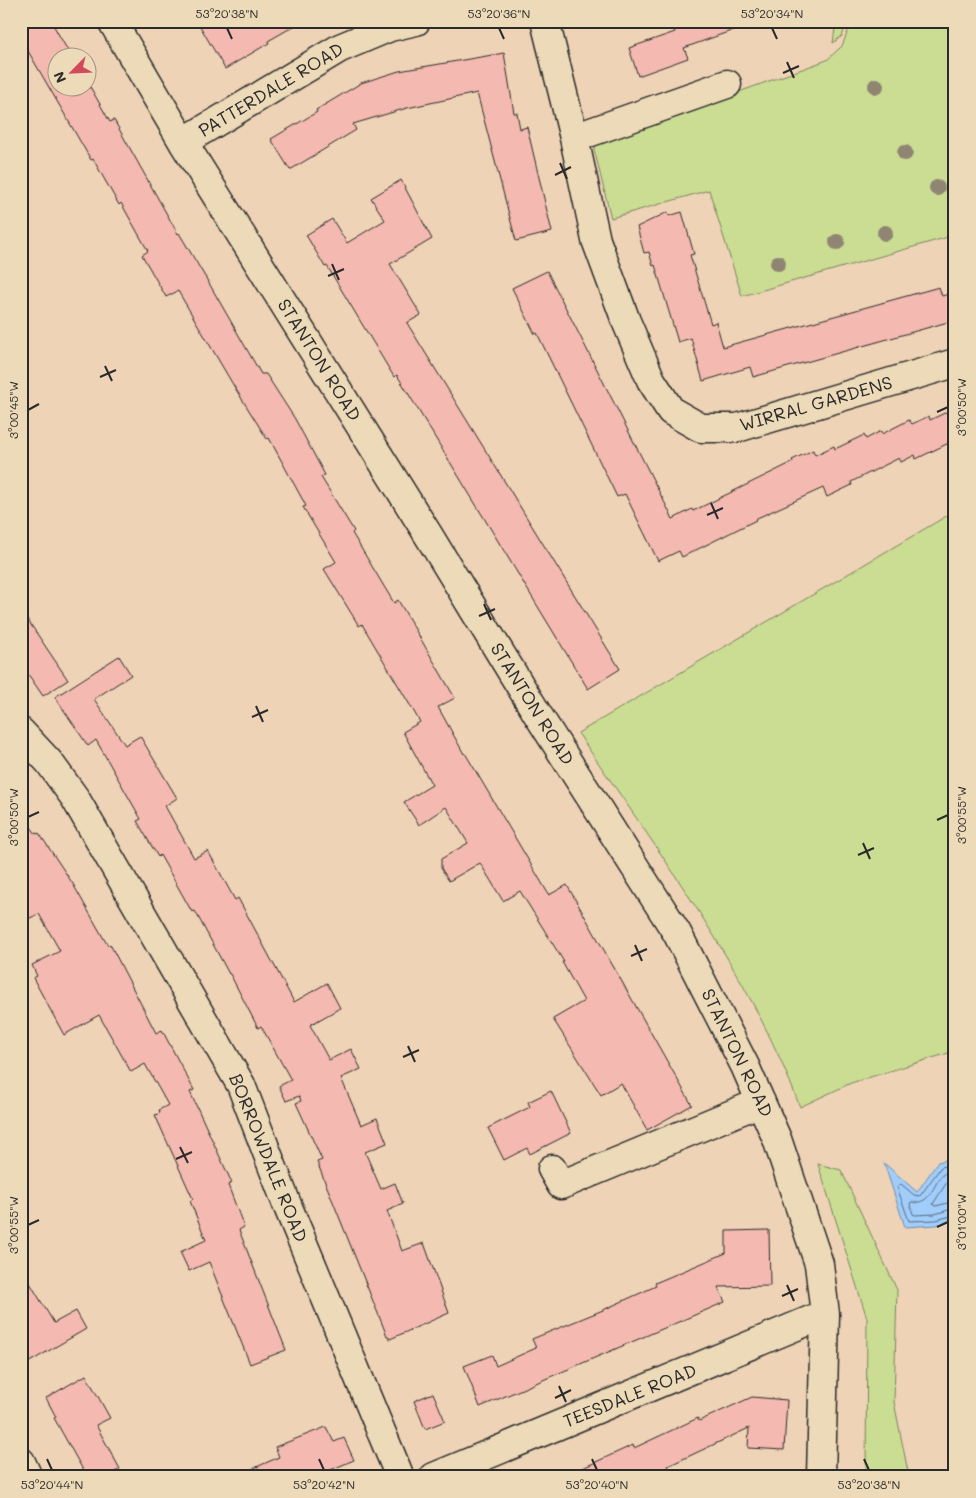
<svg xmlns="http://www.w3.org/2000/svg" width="976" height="1498" viewBox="0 0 976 1498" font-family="Mali,sans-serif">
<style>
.green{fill:#cadd92;stroke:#7a845e}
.water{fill:#a0cdfb;stroke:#718ca8}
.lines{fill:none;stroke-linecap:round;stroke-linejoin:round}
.shore{stroke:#5a6c7e;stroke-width:1}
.building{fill:#f4b9b0;stroke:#2b2b2b}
.minor-casing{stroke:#2b2b2b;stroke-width:31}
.minor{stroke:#eddab8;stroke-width:28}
.tree{fill:#908572}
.ticks{fill:none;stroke:#2b2b2b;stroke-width:2}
.labels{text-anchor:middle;stroke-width:4;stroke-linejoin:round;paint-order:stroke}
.street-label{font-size:18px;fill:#2b2b2b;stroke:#eddab8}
.neatline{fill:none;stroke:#2b2b2b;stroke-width:2}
.ticks-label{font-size:12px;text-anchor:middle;fill:#2b2b2b}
</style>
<rect width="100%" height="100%" fill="#eed3b6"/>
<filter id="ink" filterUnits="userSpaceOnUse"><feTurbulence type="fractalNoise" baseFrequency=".02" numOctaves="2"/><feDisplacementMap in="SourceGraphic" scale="10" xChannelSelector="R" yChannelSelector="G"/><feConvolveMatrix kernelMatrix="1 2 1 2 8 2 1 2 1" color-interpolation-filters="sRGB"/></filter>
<g filter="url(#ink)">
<path class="green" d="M836,21H848L842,36L833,43Z
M852,21H955V137L949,138L955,159V235L742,296L709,190L611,218L594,149L598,141L681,113L827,60L842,46Z
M955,511V1051L851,1083L800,1107C749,971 659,853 578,733Z
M818,1164L841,1170L897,1290L894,1402L909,1477H866L867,1318Z"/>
<path class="water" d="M955,1158V1219L937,1225L905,1227L884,1163L917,1192L938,1162Z"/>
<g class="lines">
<path class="shore" d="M955,1164L941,1167L920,1196L914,1195L901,1184L897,1187L909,1221L936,1220L955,1215
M955,1170C952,1171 949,1171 947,1172C932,1179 934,1206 911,1202L910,1204L913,1214L915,1215L935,1214L955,1208
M955,1178L949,1179L933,1204L936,1206L955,1201"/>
</g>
<path class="building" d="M21,21H51L72,58H58V88H88V83L110,122L114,120L178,234L179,233L210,285L261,374H266L295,419L325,475L321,477L354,531L352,533L394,603L398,600L455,698L438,707L464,754L465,753L549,895L567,885L692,1105L647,1130L621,1083L601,1095L553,1019L584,1001L562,962H564L520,891L503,901L480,863L449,881L441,868V859L468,843L446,807L419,825L404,802L432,785L403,732L420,722L366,631L362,624L359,626L324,569L336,562L303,507L306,506L269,438L267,439L235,388L178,291L166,297L142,255L148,251L121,203L119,205L93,159L91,160L21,39Z
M197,21H303L268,41L269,43L225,69Z
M671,21H749L750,24L684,48L688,58L638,76L629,48L675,32Z
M504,53L514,113H517L520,129L527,127L552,232L516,241L477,93L407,108L353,124L356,130L290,170L271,139L317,112L316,110L361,83L399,71Z
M401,180L432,239L390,264L421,315L407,323L620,669L588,689L397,375L394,377L327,266L325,267L306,235L332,219L347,243L385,220L371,198Z
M668,212L669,216L682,212L694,254L690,255L711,324L716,322L723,347L939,287L942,296L955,292V320L753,377L750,367L703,381L691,338L678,342L655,265L653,266L649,252L644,253L637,227Z
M547,271L673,519L692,509L693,511L793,462L792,460L813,450L815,455L834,446L835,449L864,435L866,439L881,431L882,434L909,420L912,424L929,416L930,420L955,408V440L916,459L915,455L901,462L899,458L851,482L852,485L827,497L823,488L755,519L756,520L682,557L679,551L658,561L625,494L617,497L537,333L535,334L512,288Z
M21,610L68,680L43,696L21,664Z
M119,656L131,675L94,699L125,745L140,736L177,798L165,806L194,858L208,851L235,900L238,898L294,1002L327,983L340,1008L310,1025L329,1060L351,1049L361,1069L341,1078L361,1125L377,1118L387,1143L365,1152L381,1189L395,1183L403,1204L387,1211L402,1251L424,1243L449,1313L390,1339L388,1336H387L317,1162L322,1160L296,1103L301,1101L299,1096L286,1101L279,1086L291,1080L261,1026L258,1028L230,974H229L195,911L192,912L160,855L158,857L137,821L141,819L96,740L88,746L55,697Z
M21,813L36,834L39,833L73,884L108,946L110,944L156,1033L162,1030L194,1090L190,1092L232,1183L228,1185L244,1227L239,1230L286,1350L250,1364L209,1262L189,1271L180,1252L206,1240L190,1201L193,1199L155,1115L160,1113L159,1110L168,1105L145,1064L131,1072L99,1015L64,1035L33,978L37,976L32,965L60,951L39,914L21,922Z
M551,1091L571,1133L530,1154L527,1148L504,1160L488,1128L530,1107L528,1102Z
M769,1230L770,1286L718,1287L725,1302L480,1407L464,1366L492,1355L496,1366L536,1348L532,1339L603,1310L656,1286L655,1283L726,1253V1231Z
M21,1268L54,1323L76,1311L86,1329L21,1367Z
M86,1375L110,1418L96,1425L120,1469L106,1477H87L54,1418L56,1417L46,1398Z
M433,1393L445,1421L425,1429L414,1401Z
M752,1397L787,1400L784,1450L748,1448L749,1428L668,1466L673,1477H563L633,1445L634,1448L698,1418L699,1421Z
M326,1427L334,1442L344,1438L354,1460L314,1477H234L279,1457L275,1447Z"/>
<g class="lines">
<g class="minor-casing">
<path id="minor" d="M112,21L183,142L429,536L538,715L677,933L745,1066L777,1139L819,1264L825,1314L821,1477
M545,21L574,138L596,240L626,321L651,380L671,411L701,428H737L955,363
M574,138L727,84
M183,142L340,48L390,27L416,21
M21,732L49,762L75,798L241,1085L288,1207L400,1477
M552,1169L561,1185L761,1102
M21,1462L28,1477
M434,1477L825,1314"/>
</g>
<use href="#minor" class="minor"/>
</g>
<g class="tree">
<circle cx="876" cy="86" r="8"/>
<circle cx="905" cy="153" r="8"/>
<circle cx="937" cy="188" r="8"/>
<circle cx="885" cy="233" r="8"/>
<circle cx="837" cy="242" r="8"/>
<circle cx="778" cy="263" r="8"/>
</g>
</g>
<path class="ticks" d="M227,28L232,39M499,28L504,39M772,28L777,39M787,62L794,78M783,73L799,66M560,163L567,179M555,175L571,167M332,264L339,280M328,276L344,269M105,366L112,381M100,377L116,370M28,410L39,404M937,412L948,407M711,503L718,519M707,515L723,508M484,604L491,620M479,616L495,609M256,706L263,722M252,717L268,710M28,817L39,812M937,820L948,815M863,843L870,859M858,855L874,848M635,945L642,961M631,956L647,949M408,1046L415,1062M403,1057L419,1050M180,1147L188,1163M176,1159L192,1152M28,1225L39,1220M937,1227L948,1222M787,1285L794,1301M782,1296L798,1289M559,1386L566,1402M555,1398L571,1390M47,1459L52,1470M319,1459L324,1470M592,1459L597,1470M864,1459L869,1470"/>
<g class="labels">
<g class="street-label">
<text transform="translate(271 90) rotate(-31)" y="6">PATTERDALE ROAD</text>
<text transform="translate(319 360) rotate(58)" y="6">STANTON ROAD</text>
<text transform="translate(816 404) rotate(-16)" y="6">WIRRAL GARDENS</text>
<text transform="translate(532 704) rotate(58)" y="6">STANTON ROAD</text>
<text transform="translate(737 1053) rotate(64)" y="6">STANTON ROAD</text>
<text transform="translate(268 1158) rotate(68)" y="6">BORROWDALE ROAD</text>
<text transform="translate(630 1396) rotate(-22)" y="6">TEESDALE ROAD</text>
</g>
</g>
<rect width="976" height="1498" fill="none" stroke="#eddab8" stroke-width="55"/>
<g transform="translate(72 72) rotate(246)"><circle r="24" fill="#eddab8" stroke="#9f9480"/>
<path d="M0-4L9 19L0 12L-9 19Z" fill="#d1495b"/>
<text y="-8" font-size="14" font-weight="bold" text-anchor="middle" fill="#2b2b2b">N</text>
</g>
<rect x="28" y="28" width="920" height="1442" class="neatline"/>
<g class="ticks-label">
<text x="227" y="18">53°20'38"N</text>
<text x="499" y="18">53°20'36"N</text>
<text x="772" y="18">53°20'34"N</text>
<text transform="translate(962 407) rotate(-90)" y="4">3°00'50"W</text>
<text transform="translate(14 410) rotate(-90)" y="4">3°00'45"W</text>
<text transform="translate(962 815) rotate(-90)" y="4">3°00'55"W</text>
<text transform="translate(14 817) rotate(-90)" y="4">3°00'50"W</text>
<text transform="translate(962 1222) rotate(-90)" y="4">3°01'00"W</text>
<text transform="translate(14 1225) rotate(-90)" y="4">3°00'55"W</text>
<text x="52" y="1489">53°20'44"N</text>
<text x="324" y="1489">53°20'42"N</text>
<text x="597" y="1489">53°20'40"N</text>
<text x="869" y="1489">53°20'38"N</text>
</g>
</svg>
